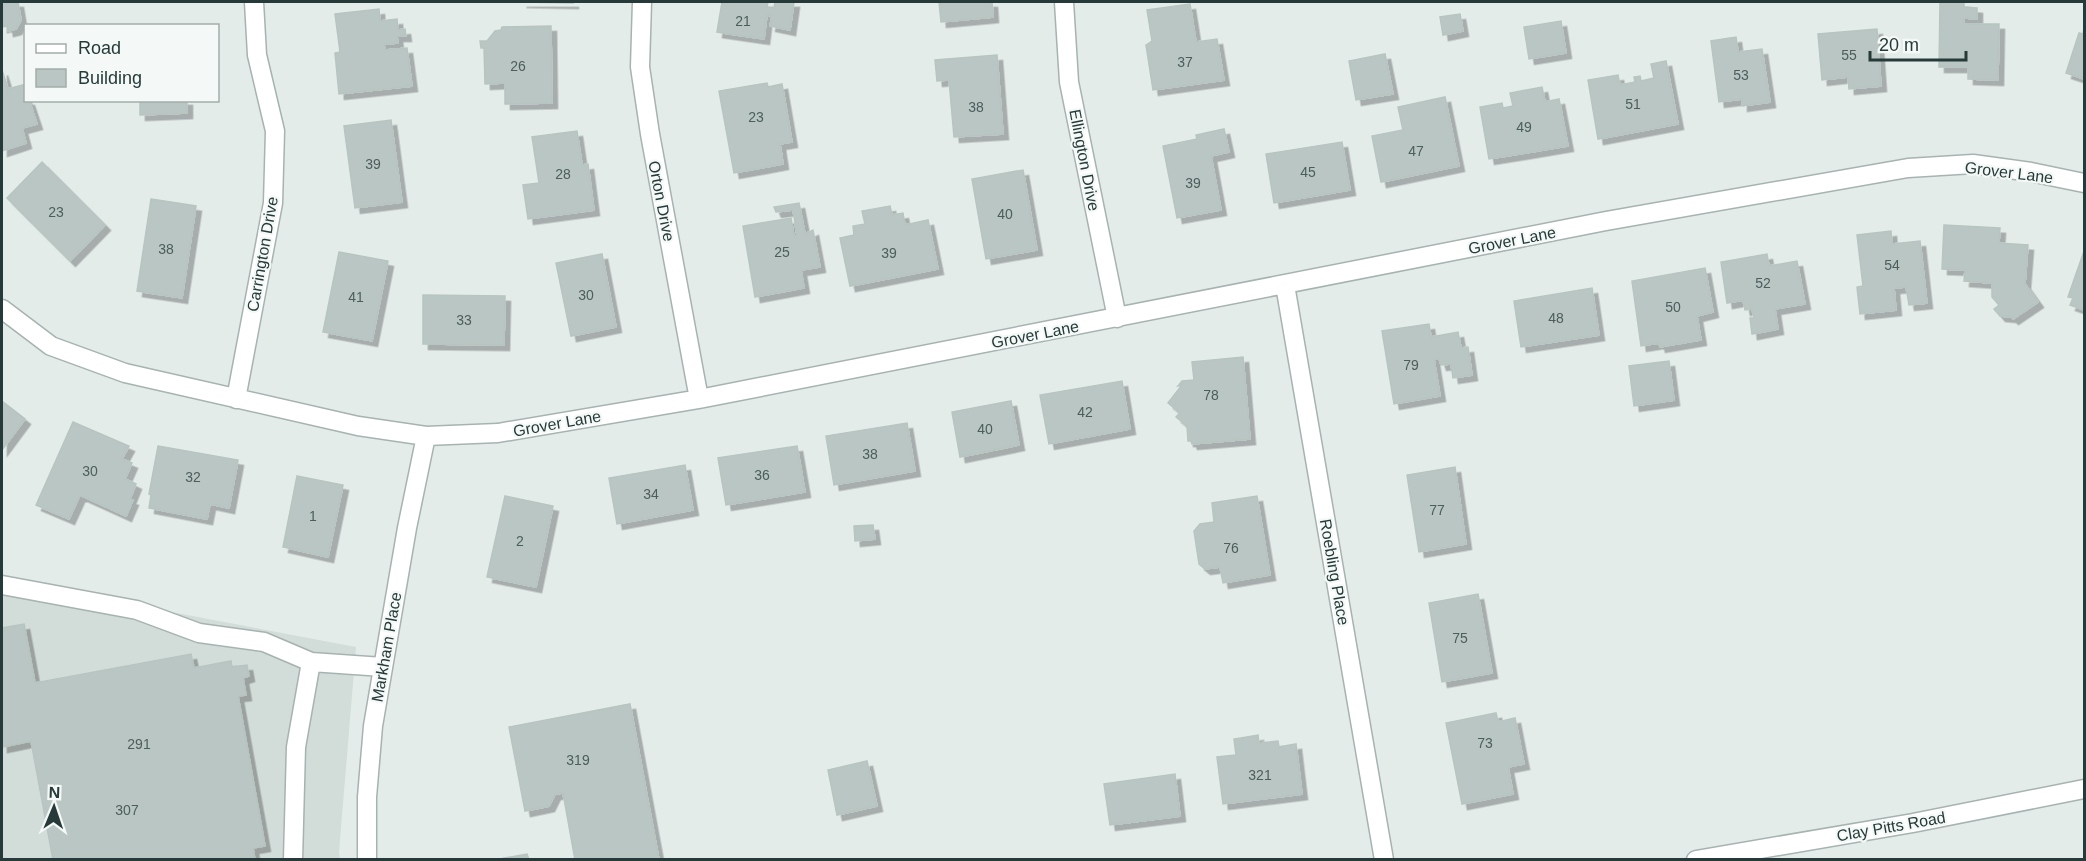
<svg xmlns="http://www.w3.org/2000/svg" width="2086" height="861" viewBox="0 0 2086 861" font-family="Arial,sans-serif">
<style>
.built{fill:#d2dcd9}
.building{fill:#bac6c3;stroke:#b7c5c1;stroke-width:1.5;filter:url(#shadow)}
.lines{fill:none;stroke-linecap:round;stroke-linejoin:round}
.minor-casing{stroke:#a7b3b1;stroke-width:21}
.minor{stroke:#fff;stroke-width:18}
.labels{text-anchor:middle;stroke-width:4.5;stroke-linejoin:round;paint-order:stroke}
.number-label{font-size:14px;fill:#4b5e5c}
.street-label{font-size:16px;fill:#263b39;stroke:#f4f9f7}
</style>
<defs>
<filter id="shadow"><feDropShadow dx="5.5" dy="5.5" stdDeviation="0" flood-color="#0004"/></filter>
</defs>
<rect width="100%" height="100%" fill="#e4ecea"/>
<path class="built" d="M2,580L356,647L339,852L340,859H2Z"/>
<path class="building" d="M2,2H18L21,20L16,29L8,31L7,26L2,27Z
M521,2H573V3Z
M722,2H768L767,7L774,8L775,2H794L790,30L770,26L772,16L767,15L764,39L717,32Z
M939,2H992L993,17L941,22Z
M1940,2H1964V7L1977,8V19L1964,18V24H1999L1998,80L1968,79V67H1939Z
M1190,4L1196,42L1217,39L1224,80L1153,90L1146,45L1152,41L1147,10Z
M379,9L380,21L397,19L398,30L405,29L406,36H397L398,43L384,44L385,50L407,48L412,86L339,94L335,53L340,52L335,14Z
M1460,14L1463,31L1443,35L1440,17Z
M1561,21L1566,53L1529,59L1524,27Z
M551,26L552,103L505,104V83L485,84L484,48H481L480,41H487L495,31L501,30L502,27Z
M2084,28V79L2066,73L2079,33L2083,34Z
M1877,29L1881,86L1849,89L1848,77L1822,80L1818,34Z
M1736,37L1738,52L1762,49L1770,102L1742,106V99L1719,102L1711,41Z
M1385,54L1393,94L1356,100L1349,61Z
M997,55L1003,134L954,137L949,80L937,81L935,60Z
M1666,61L1678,124L1598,139L1588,80L1618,75L1620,85L1635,82L1634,77L1640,76L1641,81L1654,78L1651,64Z
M2,70L8,89L26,84V100H29L37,124L22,128L26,143L2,151Z
M767,83L768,87L782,84L792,142L780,144L783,164L734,173L719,91Z
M1542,87L1545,102L1559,99L1568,146L1489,159L1480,107L1502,103L1503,108L1513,106L1510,93Z
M1445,97L1459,166L1381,182L1372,136L1403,130L1398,107Z
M140,100H187V113L140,115Z
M391,120L402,202L355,208L344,126Z
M1224,129L1229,152L1211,156L1221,210L1177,218L1163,146L1197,139L1196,135Z
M577,131L582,165L588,164L594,210L528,219L523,185L539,183L532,137Z
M1342,142L1350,190L1274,203L1266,154Z
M42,162L105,225L70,261L7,198Z
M1023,170L1037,250L986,259L972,179Z
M151,199L196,206L182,298L137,291Z
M799,203L805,234L813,230L820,267L801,270L804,288L755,297L743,226L791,218L794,237L797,236L793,210L776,212L774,207Z
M890,206L892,215L903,213L905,225L928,220L938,269L850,286L840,238L854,235L853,226L865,224L862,211Z
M1944,225L2000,228L1999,243L2028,245L2025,284L2038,302L2013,319L2011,317L2000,316L1994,309L1999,305L1992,297V283L1964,281L1965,270L1942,269Z
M1891,231L1892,244L1920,241L1927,303L1909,305L1906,287L1894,288L1896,310L1860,314L1857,287L1863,286L1857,235Z
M2084,251V310L2070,305L2073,298L2068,297Z
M339,252L388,261L372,341L323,332Z
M602,254L616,327L571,336L556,263Z
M1767,254L1769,266L1797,261L1805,304L1775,309L1778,329L1752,334L1750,318H1754L1752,309L1745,310L1743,300L1727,303L1721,262Z
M1705,268L1713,312L1697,316L1701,340L1660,347L1659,343L1641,346L1632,281Z
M1592,288L1599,335L1521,347L1514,301Z
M423,295L505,296L504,345L423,344Z
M1429,324L1431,337L1458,332L1461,348L1468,347L1472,375L1453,378L1451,364L1441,365L1439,358L1434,359L1440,396L1394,404L1382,331Z
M1243,357L1250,439L1192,444L1191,441H1188L1187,426L1176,417L1180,413L1168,403L1182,385L1178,386L1182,381L1194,380L1192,362Z
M1669,361L1674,400L1634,406L1629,366Z
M1122,381L1130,429L1049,444L1040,395Z
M2,401L25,419L2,450Z
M1011,401L1019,445L960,457L952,412Z
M73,422L129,446L122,459L132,463L125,479L136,484L130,499L133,500L126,516L80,495L69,519L36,505Z
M907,423L915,471L834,485L826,436Z
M158,446L238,460L229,508L210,504L207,519L149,508L151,495L149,494Z
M797,446L805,492L726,505L718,458Z
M685,465L693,510L617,524L609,478Z
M1455,467L1466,544L1419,552L1407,475Z
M297,476L343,485L328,557L283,547Z
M505,496L553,506L536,587L487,577Z
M1257,496L1270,575L1223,583L1220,567L1205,569L1199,564L1194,531L1200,524L1214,522L1212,503Z
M873,525L875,539L855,541L854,526Z
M1478,594L1492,673L1442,682L1429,603Z
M24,624L35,683L191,654L194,668L231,661L232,667L247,665L249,676L243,678L246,695L238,696L265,846L253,848L255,860H53L31,741L2,747V628Z
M630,704L659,860H575L563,793L555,794L549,806L525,811L509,727Z
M1496,713L1498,722L1515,718L1524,764L1508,767L1513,794L1462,804L1446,723Z
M1258,735L1259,743L1278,741L1279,747L1296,744L1302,794L1223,804L1217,757L1236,755L1234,739Z
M867,761L877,806L837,815L828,770Z
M1175,774L1180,816L1110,825L1104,784Z
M527,854L529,860H494Z"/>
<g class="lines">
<g class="minor-casing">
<path id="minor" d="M642,2L640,67L650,134L699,399
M1064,2L1069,82L1117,318
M1285,285L1384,860
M2,309L51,346L125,373L358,426L426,436L498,433L699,399L1606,221L1908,168L1973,164L2031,172L2084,183
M236,399L273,203L275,131L257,55L254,2
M2,585L137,610L199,633L264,642L311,662
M293,860L296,747L311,662L383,667
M367,860V797L373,726L407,528L426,436
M1696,860L1913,823L2084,789"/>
</g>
<use href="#minor" class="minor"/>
</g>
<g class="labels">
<g class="number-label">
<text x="743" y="26">21</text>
<text x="1849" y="60">55</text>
<text x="1185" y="67">37</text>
<text x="518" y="71">26</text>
<text x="1741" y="80">53</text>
<text x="1633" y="109">51</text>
<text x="976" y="112">38</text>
<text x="756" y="122">23</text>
<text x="1524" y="132">49</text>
<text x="1416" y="156">47</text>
<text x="373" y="169">39</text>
<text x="1308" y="177">45</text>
<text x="563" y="179">28</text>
<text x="1193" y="188">39</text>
<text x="56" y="217">23</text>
<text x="1005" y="219">40</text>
<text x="166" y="254">38</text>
<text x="782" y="257">25</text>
<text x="889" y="258">39</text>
<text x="1892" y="270">54</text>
<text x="1763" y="288">52</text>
<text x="586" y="300">30</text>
<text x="356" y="302">41</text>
<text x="1673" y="312">50</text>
<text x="1556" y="323">48</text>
<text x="464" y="325">33</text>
<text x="1411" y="370">79</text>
<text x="1211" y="400">78</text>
<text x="1085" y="417">42</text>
<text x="985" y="434">40</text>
<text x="870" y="459">38</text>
<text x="90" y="476">30</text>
<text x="762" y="480">36</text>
<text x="193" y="482">32</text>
<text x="651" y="499">34</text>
<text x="1437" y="515">77</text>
<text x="313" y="521">1</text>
<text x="520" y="546">2</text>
<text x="1231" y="553">76</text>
<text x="1460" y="643">75</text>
<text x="1485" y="748">73</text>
<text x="139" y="749">291</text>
<text x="578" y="765">319</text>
<text x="1260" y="780">321</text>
<text x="127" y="815">307</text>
</g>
<g class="street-label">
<text transform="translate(1085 160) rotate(79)" y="6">Ellington Drive</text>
<text transform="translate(2009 172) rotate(7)" y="6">Grover Lane</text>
<text transform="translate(662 201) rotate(79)" y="6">Orton Drive</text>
<text transform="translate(1512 240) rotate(-11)" y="6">Grover Lane</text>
<text transform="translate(262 254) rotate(-80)" y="6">Carrington Drive</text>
<text transform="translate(1035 334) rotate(-11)" y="6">Grover Lane</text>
<text transform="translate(557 423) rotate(-10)" y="6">Grover Lane</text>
<text transform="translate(1335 572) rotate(80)" y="6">Roebling Place</text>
<text transform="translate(386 647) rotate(-80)" y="6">Markham Place</text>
<text transform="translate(1891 826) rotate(-10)" y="6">Clay Pitts Road</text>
</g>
</g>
<rect width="2086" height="861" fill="none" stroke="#263b39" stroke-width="6"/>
<rect x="24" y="24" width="195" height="78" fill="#f4f9f7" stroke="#a2adab" stroke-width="1.5"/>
<rect x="36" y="44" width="30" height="9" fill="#ffffff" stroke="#a2adab" stroke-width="1.5"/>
<text x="78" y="54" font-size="18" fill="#263b39">Road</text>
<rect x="36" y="69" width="30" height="18" fill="#bac6c3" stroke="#a2adab" stroke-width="1.5"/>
<text x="78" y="84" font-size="18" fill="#263b39">Building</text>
<g transform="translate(54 807) rotate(2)" stroke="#f4f9f7" stroke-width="4.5" paint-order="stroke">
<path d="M0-4.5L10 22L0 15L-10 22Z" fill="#263b39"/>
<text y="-9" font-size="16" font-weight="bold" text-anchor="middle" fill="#263b39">N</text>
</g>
<path d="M1870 51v9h96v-9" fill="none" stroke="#263b39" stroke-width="3"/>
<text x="1879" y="51" font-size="18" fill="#263b39" stroke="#f4f9f7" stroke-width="4.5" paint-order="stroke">20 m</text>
</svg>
